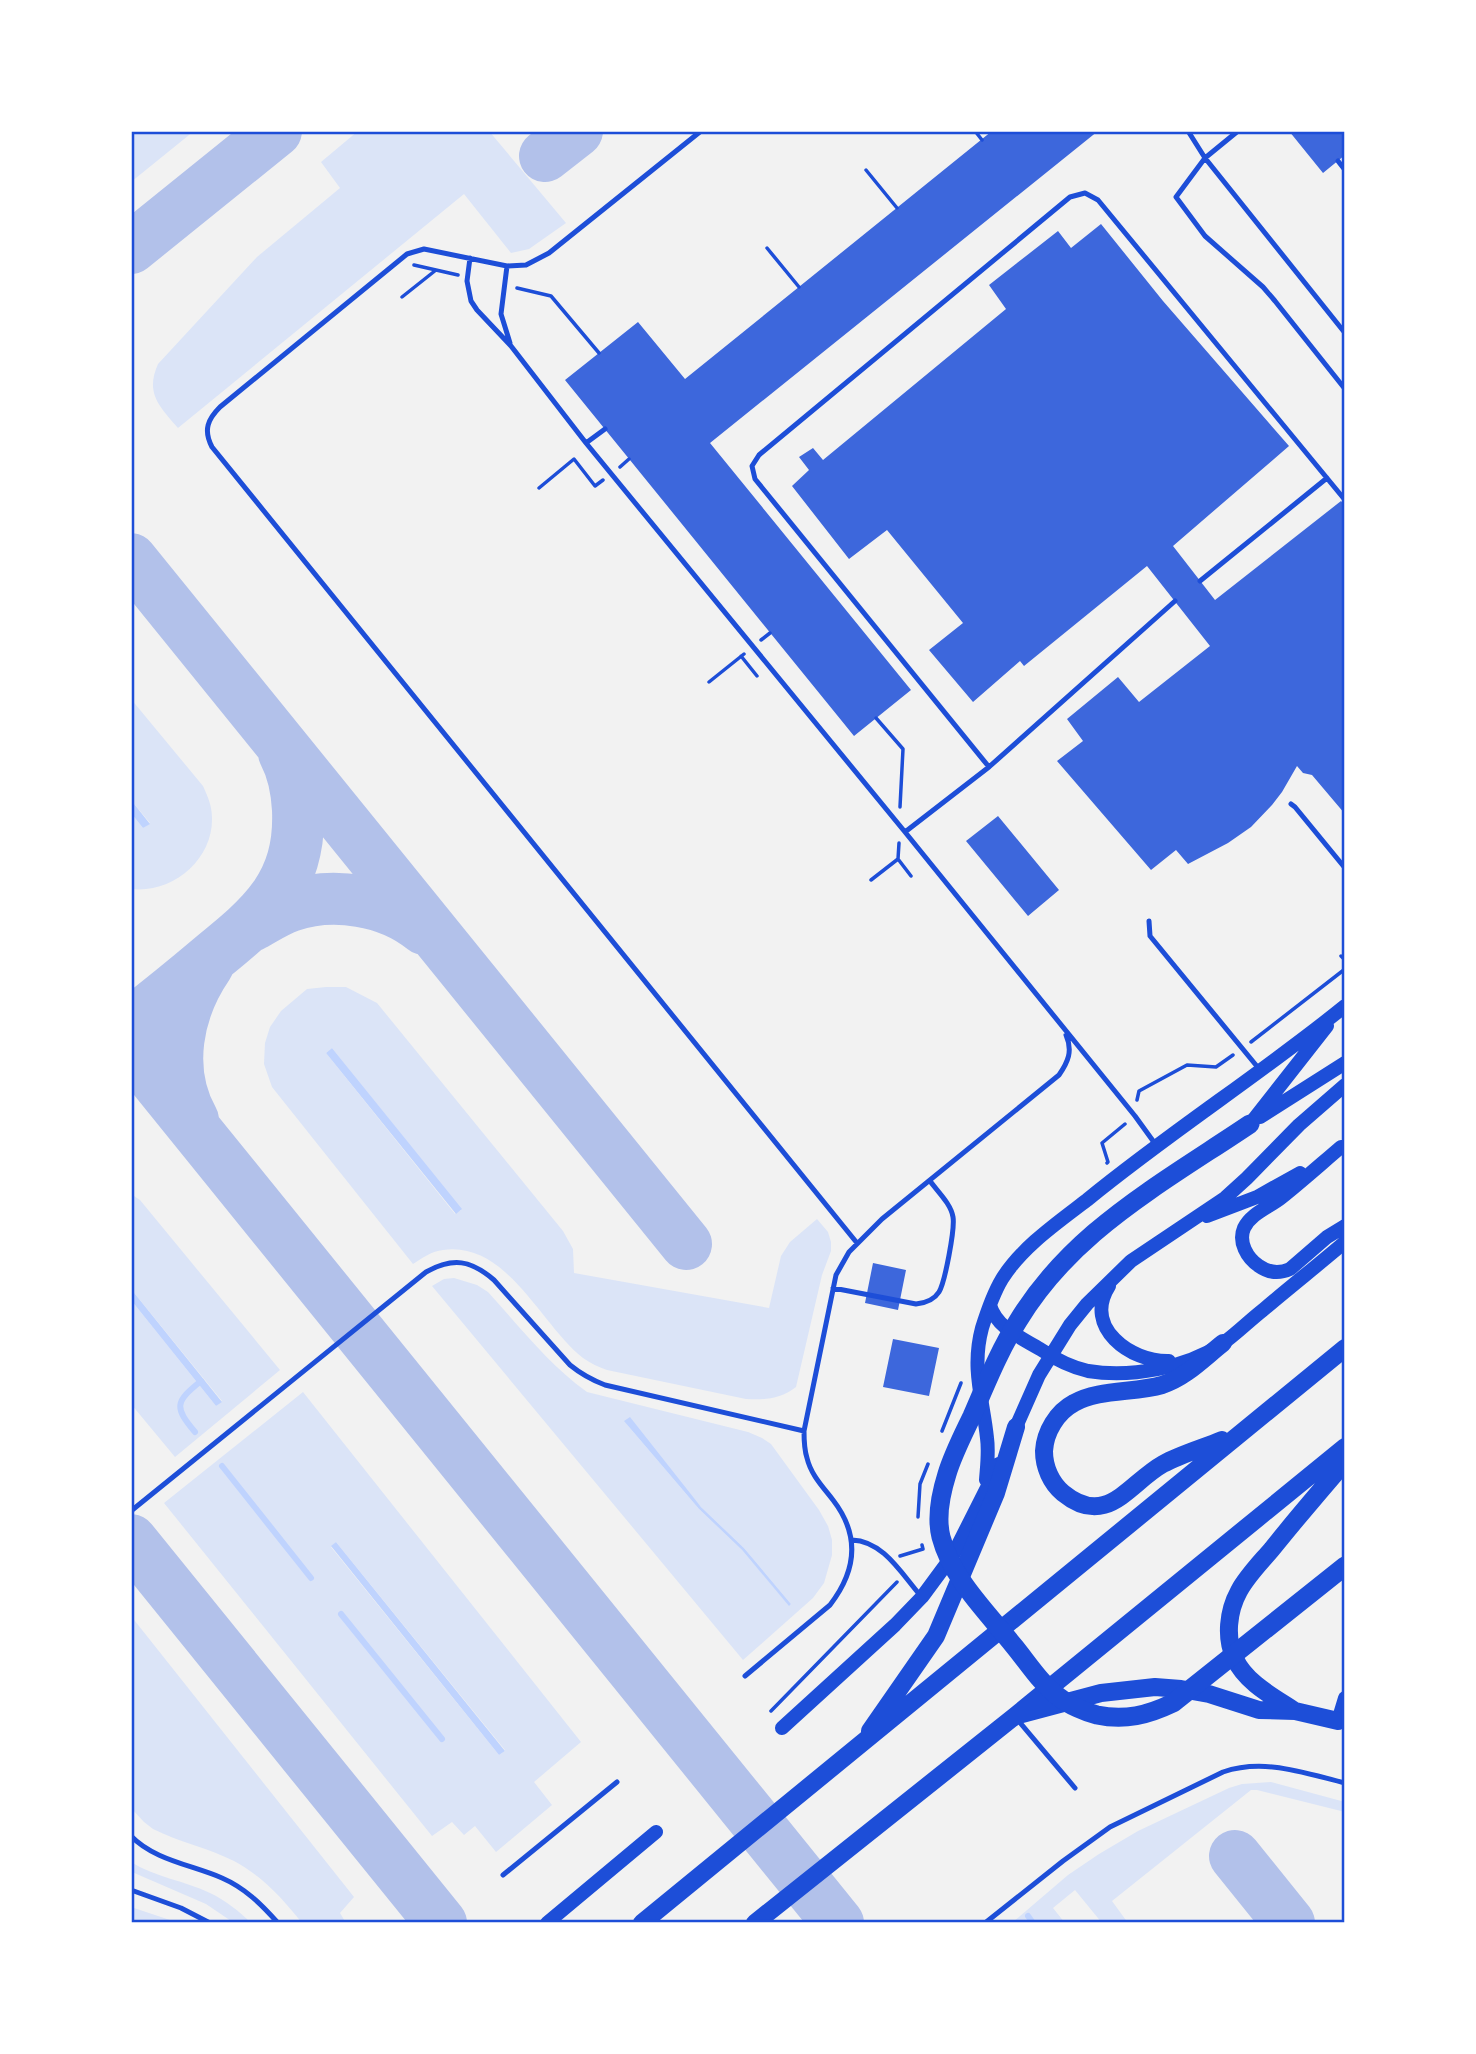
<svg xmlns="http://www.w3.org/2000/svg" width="1476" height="2054" viewBox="0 0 1476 2054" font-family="'Fira Sans',sans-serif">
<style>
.green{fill:#dbe4f7;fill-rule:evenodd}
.water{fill:#bfd3fe}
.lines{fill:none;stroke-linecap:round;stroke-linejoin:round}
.stream{stroke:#bfd3fe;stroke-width:6}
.taxiway{stroke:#b2c1ea;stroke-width:52}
.building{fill:#3d67dc}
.path{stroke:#1d4ed8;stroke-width:3.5}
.service{stroke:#1d4ed8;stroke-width:5}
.secondary{stroke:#1d4ed8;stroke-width:14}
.trunk{stroke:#1d4ed8;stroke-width:18}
.motorway{stroke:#1d4ed8;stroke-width:19}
.neatline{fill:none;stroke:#1d4ed8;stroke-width:2.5}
</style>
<rect width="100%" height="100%" fill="#f2f2f2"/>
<path class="green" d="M131,131H194L131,182Z
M358,131H489L566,223L529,249L511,253L464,194L178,428C159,406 145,393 158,364L257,257L340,188L321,162Z
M131,699L203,786C208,797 212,806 212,818C213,860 172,894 131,889V813L143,828L150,823L131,800Z
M326,987H346L377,1003L563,1231L573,1249L574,1273L769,1308L781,1256L790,1242L817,1219L828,1232L831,1242V1251L822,1275L796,1387C780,1399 766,1400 746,1399L607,1370C598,1367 590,1363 583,1358C540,1324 507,1241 443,1250C432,1251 422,1258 413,1264L272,1087L264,1064L265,1043L270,1027L281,1011L307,989ZM332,1048L461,1209V1210L455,1214L326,1053Z
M131,1194L140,1200L280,1370L175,1457L131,1404V1300L216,1406L222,1401L131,1289Z
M454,1278L477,1285L488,1292C519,1326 549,1365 587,1392L748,1432L762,1438L771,1444L819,1510L828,1526L832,1540V1555L824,1583L813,1598L743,1660L432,1286L444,1279ZM624,1421L701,1507L744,1548L791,1604L789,1605L742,1550L699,1509Z
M303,1392L581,1742L534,1782L552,1805L496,1852L475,1826L464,1835L452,1822L432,1836L164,1503ZM336,1542L505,1750V1751L499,1755L331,1547Z
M131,1616L354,1897L340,1913L346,1923H302C283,1899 262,1876 234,1861C208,1848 179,1842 153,1829L144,1822L131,1808Z
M1271,1782L1345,1802V1812L1257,1790H1251L1112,1901L1128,1923H1102L1075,1890L1053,1908L1065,1923H1012L1068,1875L1099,1854L1138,1831L1229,1788L1242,1784Z
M131,1862C155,1877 185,1881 210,1893C225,1900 239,1911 251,1923H234L206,1904L132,1872Z
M131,1907L170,1920L176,1923H131Z"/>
<path class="water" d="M131,800L150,824L143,828L131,813Z
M332,1048L462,1209L456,1214L326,1053Z
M131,1289L222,1402L216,1406L131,1300Z
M630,1417L701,1507L744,1548L791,1604L789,1606L742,1550L699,1509L624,1421Z
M336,1542L505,1751L499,1755L331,1546Z"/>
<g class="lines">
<path class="stream" d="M195,1432C174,1407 175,1402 201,1381
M222,1466L311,1578
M341,1614L442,1739
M1028,1916L1033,1923"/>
<path class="taxiway" d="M545,156L577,131
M131,248L276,131
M131,559L686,1244
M251,926C264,919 276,911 290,906C333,891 389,900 424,929
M131,1023C158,1002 184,981 210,959C263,916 301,885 298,810C297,791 293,770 284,753
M131,1050L838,1923
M193,1120C165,1070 177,1010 208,965
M131,1540L441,1923
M1235,1856L1289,1923"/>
</g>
<path class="building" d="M992,131H1098L710,443L911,690L854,736L565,380L638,322L685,379Z
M1289,131H1345V155L1323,173Z
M1101,224L1163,301L1289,446L1173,546L1215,600L1341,501L1345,506V727L1342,730L1345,734V752L1342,754L1345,757V814L1312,775L1303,773L1297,766L1282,792L1272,805L1251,827L1228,843L1188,864L1176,850L1151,870L1057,761L1083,741L1067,719L1118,677L1139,702L1210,646L1147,566L1024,666L1020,661L973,702L929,650L963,623L887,530L849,559L792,486L809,470L799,457L813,448L823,460L1006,309L989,285L1058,231L1071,248Z
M998,816L1059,890L1028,916L966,841Z
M873,1263L906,1270L898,1310L865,1303Z
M893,1339L939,1348L929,1396L883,1387Z"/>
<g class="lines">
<path class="path" d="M975,131L982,140
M866,170L897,208
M767,248L799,287
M414,265L458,275
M517,288L551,296L599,353
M402,297L436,270
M620,467L629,459
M539,488L574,459L595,486L603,480
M761,640L770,633
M741,656L757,676
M709,682L744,654
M876,718L903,749L900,807
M899,843L898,859L911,876
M871,880L898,859
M1341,956L1345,960
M1251,1042L1345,969
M1137,1100L1139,1091L1187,1065L1216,1067L1233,1055
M1107,1163L1108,1162L1102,1143L1125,1124
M942,1431L961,1383
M918,1517L920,1484L928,1464
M900,1556L923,1549L922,1545
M771,1711L897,1582"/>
<path class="service" d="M701,131L549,253L526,265L507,266L424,249L407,254L220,407C208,419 203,430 212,447L857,1243
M1188,131L1205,158L1345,333
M1238,131L1205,158L1176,197L1205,236L1263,287L1275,301L1345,389
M1338,161L1345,170
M470,258L467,281L471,301L477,310L511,346L586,443L905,832L1135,1116L1156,1145
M507,266L501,314L510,343
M586,443L605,429
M1200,581L1327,478
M989,767L755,479L752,466L759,455L1070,197L1085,193L1098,200L1345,500
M1291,804L1295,807L1345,868
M905,832L989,767L1175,601
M1149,921L1150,936L1260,1070
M833,1288L916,1304C926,1303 934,1300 939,1292C945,1282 955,1229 953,1217C951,1204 938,1192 930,1181
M131,1511L426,1272C453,1257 471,1260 494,1280L570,1365C581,1374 592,1380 605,1385L804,1431
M852,1540C883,1541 901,1573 920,1595
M745,1676L830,1605C857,1570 860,1535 833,1500C823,1487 811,1475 807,1458C804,1449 804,1440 804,1431L836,1275L849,1252L882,1219L1059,1075C1068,1062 1073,1051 1066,1035
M1017,1719L1075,1788
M131,1836C154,1860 192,1865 222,1878C245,1888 261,1904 278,1923
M503,1875L617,1782
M131,1890L181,1908L210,1923
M985,1923L1063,1861L1110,1827L1223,1772C1264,1758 1304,1773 1345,1783"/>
<path class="secondary" d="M1260,1117L1345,1063
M1250,1124L1327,1026
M1341,1147C1321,1164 1302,1181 1282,1197C1270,1207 1251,1213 1244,1228C1238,1242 1247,1258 1259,1266C1269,1273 1279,1274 1290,1269L1327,1237L1345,1226
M1207,1216L1257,1197L1300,1173
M1109,1286C1083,1327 1130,1362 1169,1361
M990,1305C996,1327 1020,1337 1040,1349C1055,1359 1070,1367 1088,1371C1131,1378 1185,1368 1222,1344C1236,1334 1249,1321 1263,1310C1290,1287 1318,1265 1345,1242
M1012,1436L1039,1375L1070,1325L1087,1304L1131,1261L1225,1198L1247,1178L1299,1125L1345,1085
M986,1480C987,1466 989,1452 987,1438C983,1399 971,1369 982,1328C987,1312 993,1294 1002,1279C1022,1247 1057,1223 1087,1200C1170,1132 1261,1074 1345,1006
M1338,1721L1345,1698
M782,1728L895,1625L922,1597L953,1555L999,1464
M547,1923L656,1832"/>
<path class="trunk" d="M1222,1440C1203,1448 1181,1454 1163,1464C1129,1483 1107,1529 1063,1493C1051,1483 1044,1467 1044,1451C1045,1432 1057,1412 1074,1403C1098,1389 1135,1393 1162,1385C1185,1378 1204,1358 1223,1343
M1295,1711C1274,1697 1246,1683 1235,1659C1225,1638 1228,1611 1239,1591C1247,1576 1261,1562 1272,1549C1296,1519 1320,1491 1345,1462
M1022,1714L1101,1693L1155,1687L1181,1689L1209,1694L1259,1710L1295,1711L1338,1721
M870,1731L936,1636L996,1493L1016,1427
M642,1923L1345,1348
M755,1923L1015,1716L1345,1447"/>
<path class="motorway" d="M1250,1124C1198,1159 1142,1192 1094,1233C1065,1258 1038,1288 1018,1321C999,1351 986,1384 972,1416C963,1435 953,1454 947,1474C941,1493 936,1517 941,1537C952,1579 987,1612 1014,1646C1028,1663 1041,1684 1059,1697C1069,1705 1085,1712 1097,1715C1125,1721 1148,1715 1173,1703L1345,1566"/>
</g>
<rect width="1476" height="2054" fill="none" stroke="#ffffff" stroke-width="266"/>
<rect x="133" y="133" width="1210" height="1788" class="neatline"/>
</svg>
